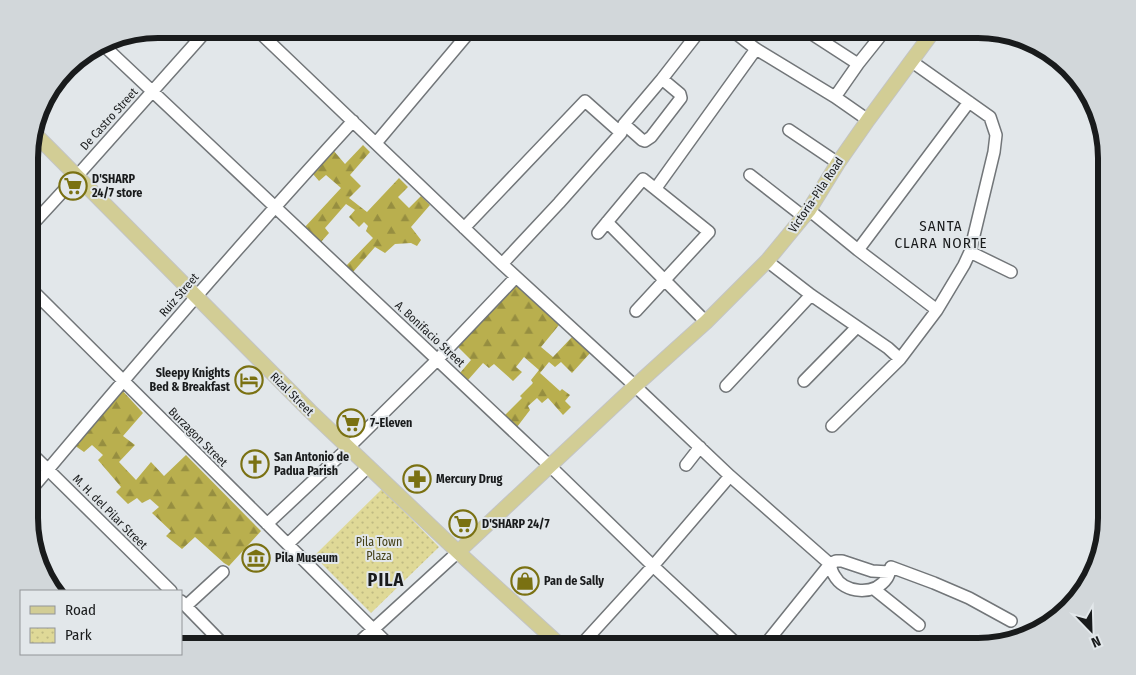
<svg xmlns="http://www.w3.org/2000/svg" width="1136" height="675" viewBox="0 0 1136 675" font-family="'Fira Sans Condensed',sans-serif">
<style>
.forest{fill:url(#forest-firs)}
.park{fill:url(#park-dots)}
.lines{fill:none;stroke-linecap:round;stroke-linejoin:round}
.minor-casing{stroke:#727679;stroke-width:14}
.major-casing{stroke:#c3c4c4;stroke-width:16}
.minor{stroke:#fff;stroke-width:11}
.major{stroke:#d2cd95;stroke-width:14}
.labels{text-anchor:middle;stroke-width:4;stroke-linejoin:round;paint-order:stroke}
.street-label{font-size:12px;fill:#191b1c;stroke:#e2e7ea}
.poi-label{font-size:12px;font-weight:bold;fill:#191b1c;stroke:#e2e7ea;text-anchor:start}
.park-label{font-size:12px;fill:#454118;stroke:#e2e7ea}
.quarter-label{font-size:15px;letter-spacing:1px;fill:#191b1c;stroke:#e2e7ea}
.district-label{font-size:18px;font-weight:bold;letter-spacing:1px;fill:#191b1c;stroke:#e2e7ea}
.rim{fill:none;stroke:#191b1c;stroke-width:6}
</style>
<defs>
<pattern id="forest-firs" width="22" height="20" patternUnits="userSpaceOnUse" patternTransform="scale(1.25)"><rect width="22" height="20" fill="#b9af4e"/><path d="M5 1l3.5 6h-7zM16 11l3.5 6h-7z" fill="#968e40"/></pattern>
<pattern id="park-dots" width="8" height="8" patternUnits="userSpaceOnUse" patternTransform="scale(1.25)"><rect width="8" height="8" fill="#dfd997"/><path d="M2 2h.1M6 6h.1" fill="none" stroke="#bfba82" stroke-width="1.8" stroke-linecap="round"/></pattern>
</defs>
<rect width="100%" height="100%" fill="#e2e7ea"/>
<path class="forest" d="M363,145L370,152L350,175L361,186L349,198L367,212L399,178L408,187L398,197L409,208L421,196L430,205L411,227L421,240L417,246L411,243L395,244L385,253L375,247L353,272L346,266L373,238L366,231L368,226L364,222L359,227L349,217L355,210L346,204L325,228L329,233L321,242L304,228L341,188L326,175L319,181L313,174L333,150L345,164Z
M516,283L559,325L541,347L553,357L572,337L591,352L572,373L561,362L555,367L549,362L540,373L560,391L562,389L570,395L565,401L571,407L563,415L548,398L542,403L537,398L528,406L530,410L517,427L505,415L522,398L520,396L533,383L531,380L539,370L524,357L516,367L522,372L513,381L494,364L489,368L483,363L468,380L460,373L471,360L455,344Z
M121,389L143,413L123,436L135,445L119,462L136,480L151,462L164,476L186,455L261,531L229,566L224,563L195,537L182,549L166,536L171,531L152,513L159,507L150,499L142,503L137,498L128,504L116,492L121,487L98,460L103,455L92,445L84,452L74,445Z"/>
<path class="park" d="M382,489L439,547L371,613L314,556Z"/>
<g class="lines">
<g class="minor-casing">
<path id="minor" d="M256,29L502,264L635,386L730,476L830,564C831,568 832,572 834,575C844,594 875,596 887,578C889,575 890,571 891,567L934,583L969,598L1011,621
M730,29L756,49L835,97L868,120
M804,29L858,64
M101,43L550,466L653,566L739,646
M835,97L858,64L886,29
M624,124L642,140L645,141L651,137L681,98L680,94L662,79
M789,130L838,163
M376,143L472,29
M750,175L804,217
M656,188L756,49
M809,210L858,250L937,310
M607,222L706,322
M30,227L77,176L208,29
M464,228L585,101L621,133
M598,233L643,179L709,232L636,311
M858,250L969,102
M970,252L1011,272
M767,261L811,295L888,348L900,359
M502,264L559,203L621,133L624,124L662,79L701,29
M30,288L390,646
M804,381L857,327
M726,386L811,295
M832,426L900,359L937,310L964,265L970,252L994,152L996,135L990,117L911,61
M30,452L171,591
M686,465L700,447
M30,491C135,366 242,242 353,121
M267,524L348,448L437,360L516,277
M288,544L368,467
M874,589L919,625
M181,601L225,646
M186,606L223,572
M355,646L458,552
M580,646L653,566L730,476
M764,646L830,564L836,561H842L872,571L889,572"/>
</g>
<g class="major-casing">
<path id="major" d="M33,132L310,411L458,552L561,646
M458,552L635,386L706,322L767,261L809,210L838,163L868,120L935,29"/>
</g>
<use href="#minor" class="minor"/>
<use href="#major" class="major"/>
</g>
<defs>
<g id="supermarket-ring" transform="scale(1.4375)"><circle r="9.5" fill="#e2e7ea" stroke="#7a7112" stroke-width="1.5"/><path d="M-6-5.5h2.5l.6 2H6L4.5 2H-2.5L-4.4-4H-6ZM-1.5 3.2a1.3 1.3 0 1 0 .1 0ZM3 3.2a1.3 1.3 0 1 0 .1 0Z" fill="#7a7112"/></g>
<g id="hotel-ring" transform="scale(1.4375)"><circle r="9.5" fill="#e2e7ea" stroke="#7a7112" stroke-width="1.5"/><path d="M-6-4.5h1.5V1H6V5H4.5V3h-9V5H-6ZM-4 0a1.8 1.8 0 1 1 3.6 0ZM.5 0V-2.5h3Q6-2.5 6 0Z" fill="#7a7112"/></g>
<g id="church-ring" transform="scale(1.4375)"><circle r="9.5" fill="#e2e7ea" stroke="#7a7112" stroke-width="1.5"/><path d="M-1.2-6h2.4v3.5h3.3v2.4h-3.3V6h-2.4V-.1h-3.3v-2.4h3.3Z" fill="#7a7112"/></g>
<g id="pharmacy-ring" transform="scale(1.4375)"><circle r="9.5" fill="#e2e7ea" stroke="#7a7112" stroke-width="1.5"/><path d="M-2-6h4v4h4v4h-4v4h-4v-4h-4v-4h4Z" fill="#7a7112"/></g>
<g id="museum-ring" transform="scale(1.4375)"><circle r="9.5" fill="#e2e7ea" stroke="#7a7112" stroke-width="1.5"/><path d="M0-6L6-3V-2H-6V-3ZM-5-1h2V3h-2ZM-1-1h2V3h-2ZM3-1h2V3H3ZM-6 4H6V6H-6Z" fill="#7a7112"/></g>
<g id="shop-ring" transform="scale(1.4375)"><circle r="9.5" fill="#e2e7ea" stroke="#7a7112" stroke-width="1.5"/><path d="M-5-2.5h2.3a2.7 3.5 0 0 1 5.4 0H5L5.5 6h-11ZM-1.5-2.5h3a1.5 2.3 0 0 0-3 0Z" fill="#7a7112"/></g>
</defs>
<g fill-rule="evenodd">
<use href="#supermarket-ring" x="73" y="186"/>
<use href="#hotel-ring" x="249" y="380"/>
<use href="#supermarket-ring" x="351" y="423"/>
<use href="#church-ring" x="255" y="464"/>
<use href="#pharmacy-ring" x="417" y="479"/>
<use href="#supermarket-ring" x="463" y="524"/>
<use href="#museum-ring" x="256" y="558"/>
<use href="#shop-ring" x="525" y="581"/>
</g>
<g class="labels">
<g class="street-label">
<text transform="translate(109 119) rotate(-48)" y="4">De Castro Street</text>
<text transform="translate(816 195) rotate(-56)" y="4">Victoria-Pila Road</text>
<text transform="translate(179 295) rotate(-49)" y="4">Ruiz Street</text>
<text transform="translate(430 334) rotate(43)" y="4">A. Bonifacio Street</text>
<text transform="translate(292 394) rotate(45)" y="4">Rizal Street</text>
<text transform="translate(198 437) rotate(45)" y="4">Burzagon Street</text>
<text transform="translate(110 512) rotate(45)" y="4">M. H. del Pilar Street</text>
</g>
<g class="poi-label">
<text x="92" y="183">D'SHARP<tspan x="92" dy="14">24/7 store</tspan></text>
<text x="230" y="377" text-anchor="end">Sleepy Knights<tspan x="230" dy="14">Bed &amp; Breakfast</tspan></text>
<text x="370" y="427">7-Eleven</text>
<text x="274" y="461">San Antonio de<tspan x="274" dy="14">Padua Parish</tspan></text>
<text x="436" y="483">Mercury Drug</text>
<text x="482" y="528">D'SHARP 24/7</text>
<text x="275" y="562">Pila Museum</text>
<text x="544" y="585">Pan de Sally</text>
</g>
<g class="park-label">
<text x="379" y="546">Pila Town<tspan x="379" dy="14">Plaza</tspan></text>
</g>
<g class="quarter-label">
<text x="941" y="231">SANTA<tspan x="941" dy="17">CLARA NORTE</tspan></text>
</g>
<g class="district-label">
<text x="386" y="586">PILA</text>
</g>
</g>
<path d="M0 0H1136V675H0ZM158 38H978A120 120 0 0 1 1098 158V518A120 120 0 0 1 978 638H158A120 120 0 0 1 38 518V158A120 120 0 0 1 158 38Z" fill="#d2d7da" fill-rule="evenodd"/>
<path class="rim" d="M158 38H978A120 120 0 0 1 1098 158V518A120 120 0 0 1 978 638H158A120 120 0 0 1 38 518V158A120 120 0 0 1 158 38Z"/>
<rect x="20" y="590" width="162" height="65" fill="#e2e7ea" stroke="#929598"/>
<rect x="30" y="606" width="25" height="8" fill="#d2cd95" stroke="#929598"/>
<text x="65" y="615" font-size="15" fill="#191b1c">Road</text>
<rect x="30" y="628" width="25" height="15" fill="url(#park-dots)" stroke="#929598"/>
<text x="65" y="640" font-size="15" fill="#191b1c">Park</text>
<g transform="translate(1091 630) rotate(157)" stroke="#e2e7ea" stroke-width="4" paint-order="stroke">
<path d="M0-4L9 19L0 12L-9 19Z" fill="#191b1c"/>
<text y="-8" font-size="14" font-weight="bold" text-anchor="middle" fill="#191b1c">N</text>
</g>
</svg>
